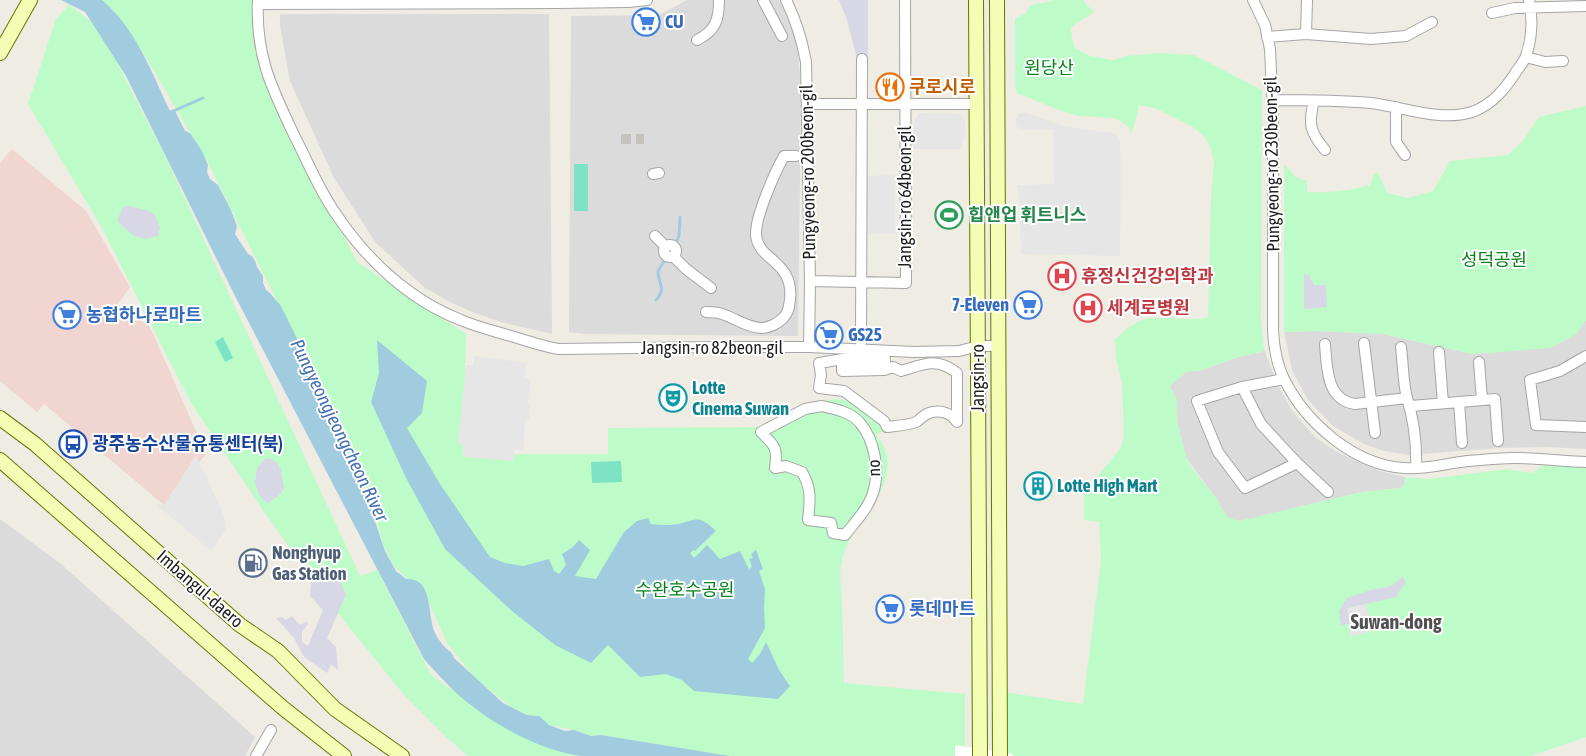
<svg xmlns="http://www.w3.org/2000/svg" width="1586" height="756" viewBox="0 0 1586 756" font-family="'Asap Condensed','Noto Sans KR',sans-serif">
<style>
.residential{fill:#dcdbdb}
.commercial{fill:#f1d5d1}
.park{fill:#bdfcc8}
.pitch{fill:#7de3c4}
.parking{fill:#e6e6e6}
.plaza{fill:#d8d7e5}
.water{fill:#a1ccdf}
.pier{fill:#fff}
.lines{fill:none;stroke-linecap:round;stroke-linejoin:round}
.stream{stroke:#a1ccdf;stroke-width:3}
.street-tunnel{stroke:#c5c3bc;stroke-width:10;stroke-dasharray:10 5;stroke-linecap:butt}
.street-casing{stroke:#a5a5a5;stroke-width:12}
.secondary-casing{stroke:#627900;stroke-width:16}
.street{stroke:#fff;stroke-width:10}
.secondary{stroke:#f3fdb4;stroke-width:14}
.labels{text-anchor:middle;stroke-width:4;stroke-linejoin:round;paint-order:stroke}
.shop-label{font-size:18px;font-weight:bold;fill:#366cbe;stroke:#fff;text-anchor:start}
.park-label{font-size:18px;fill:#06821b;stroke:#fff}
.food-label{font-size:18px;font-weight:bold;fill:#c56008;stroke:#fff;text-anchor:start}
.street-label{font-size:18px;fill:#1e1e1e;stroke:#fff}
.leisure-label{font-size:18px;font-weight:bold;fill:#27864d;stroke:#fff;text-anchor:start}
.health-label{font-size:18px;font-weight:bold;fill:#be3a42;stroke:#fff;text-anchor:start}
.culture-label{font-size:18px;font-weight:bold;fill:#0d838f;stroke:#fff;text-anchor:start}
.transit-label{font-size:18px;font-weight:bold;fill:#164399;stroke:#fff;text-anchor:start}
.service-label{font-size:18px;font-weight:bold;fill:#4e5e75;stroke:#fff;text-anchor:start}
.water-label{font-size:19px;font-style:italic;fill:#4572b2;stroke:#fff}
.quarter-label{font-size:20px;font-weight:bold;fill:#515151;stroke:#fff}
</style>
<rect width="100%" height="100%" fill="#efece3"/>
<path class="residential" d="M687,0H779L791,25L798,52L801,88L798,336L587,334L569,332L571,16L659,15Z
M280,14H549L552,334L501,322L472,312L450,302L425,288L376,243L334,178L290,81L280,25Z
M1586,320V449L1548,447L1498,448L1409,455L1384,451L1364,444L1333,426L1308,400L1292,370L1284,332L1316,331L1383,334L1473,354L1576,334Z
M1264,349L1276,381L1292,411L1315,437L1335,451L1380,471L1405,477V485L1401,488L1362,492L1323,501L1245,520L1235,521L1227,517L1216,498L1186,458L1178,426L1176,399L1169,386L1186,372L1202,370L1238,357L1262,352Z
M0,519L61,564L255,737L245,756H0Z"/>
<path class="commercial" d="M12,149L86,211L130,287L118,304L150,327L206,454L164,505L44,404L37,412L0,381V163Z"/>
<path class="park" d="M93,0H252L267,88L357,262L466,334L463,457L525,454H608V428L771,427L803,409L821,401L838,399L852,401L888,429L876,434C878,438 882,443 884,447C900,488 856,519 844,553C838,569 841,587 842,603C843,629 843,656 844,683L965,694V756H730L601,735L591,736L574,730L549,725L511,707L475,678L447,643L428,600L393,565L383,544L376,518L340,440L296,339L206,159L142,51Z
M1053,0H1084V2L1094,12C1087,19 1077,20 1071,28L1072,38L1075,48L1090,56L1113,60L1127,56L1158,53L1194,55L1262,90L1261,320L1264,349L1262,352L1238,357L1202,370L1186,372L1170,386L1176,399L1178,426L1188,463L1216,498L1227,517L1239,521L1362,492L1401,488L1406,481L1405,477L1430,479L1507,469L1532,473L1551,460L1586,462V737L1531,756H1006L1003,692L1083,704L1101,560L1099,522L1084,520V493L1120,449L1124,437L1122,383L1116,358L1115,340C1121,334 1128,327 1135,323C1158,311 1185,324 1208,317L1211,198L1214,161L1210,147L1204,136L1193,127L1155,108L1139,105L1132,133L1128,126L1115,118L1079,116L1061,111L1017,93L1015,85V19L1026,13L1029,7L1034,4L1044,3Z
M69,5L92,22L117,62L166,158L360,576L377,570L431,675L506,728L567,754L581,756H468L445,736L404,695L328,601L265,513L191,403L102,228L28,104L56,19Z
M1586,106V320L1576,334L1551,348L1473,354L1383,334L1316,331L1284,332V165C1293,171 1295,181 1307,180V192C1329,193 1348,191 1370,185L1374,174L1378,172L1387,193L1408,198L1433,191L1450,161L1508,155L1522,142L1539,117Z"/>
<path class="pitch" d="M574,164H588V211H574Z
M223,337L233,358L225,362L215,342Z
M621,461L622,482L592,483L591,462Z"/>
<path class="parking" d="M919,113L959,114L965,120V135L960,149H914L915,119Z
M1022,113H1027L1064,126L1112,133L1117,135L1120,142L1121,172L1120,256L1021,254L1020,203L1017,185L1054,184L1053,129H1021L1016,126V120L1018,115Z
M894,175L895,233H867L866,176Z
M474,356L526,363L524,378L531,380L528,404L530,405L529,420L525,421L523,450H514L513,461L463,457L464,444H458L466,365H473Z
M196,455L222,511L226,524L225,531L211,551L156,504L164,505Z
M1366,604L1372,631L1351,637L1347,608Z"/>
<path class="plaza" d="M839,0H868V59H857L847,20Z
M130,206L149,211L155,215L160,228L158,236L146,239L134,236L119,223L118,219L121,210L123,207Z
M1304,274L1309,275L1314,285H1326L1327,307L1304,309Z
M268,458L272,459L278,464L281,470L284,489L278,496L268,503L263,500L259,495L255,483L257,468L265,459Z
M327,569L332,580L339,579L346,595L327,638L336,647L338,670L331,664L327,673L304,657L294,638L276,618L282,617L286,620L292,616L300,625L307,621L308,624L302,632V642L308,646L323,610L310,596L312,572Z
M1403,576L1406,583L1401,589L1396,597L1347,608L1350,624L1341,625L1339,611L1347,598L1370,590L1388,587L1394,584Z"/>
<path class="water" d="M61,0H102C136,29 151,71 170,111L174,109L185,131L190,133L202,151L208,165L207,172L210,179L218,185L230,208L237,226L235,234L248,254L252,256L255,261L257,267L263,276V283L266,290L270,293L281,306L341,428L340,440L342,446L349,454L360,477L385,551L396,571L406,579C434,577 427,616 435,633C437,637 441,643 444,646C448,651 452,651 454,658L503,703L527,715L539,716L549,725L565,731L574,730L591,736L601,735L730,756H581C537,750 486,721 453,690C443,680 433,669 424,659L235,296L126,76L85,12Z
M377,340L427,381L422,413L407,428L440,484L490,557L505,563L523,566L549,559L554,571L559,574L566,565L562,554L573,547L579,540L590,550L575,576L596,579L624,532L637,521L648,518L651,524C657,525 665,525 671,525C695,523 695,511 716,531L695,551L694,550L690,553L694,558L707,545L720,559L740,551L749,569L752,567L749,559L753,558L751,554L756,550L763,569L759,571L765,589L764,608L765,628L748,659L752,663L760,654L766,642L779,670L790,686L778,699L694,691L682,680L666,674L640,677L608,645L591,663L555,645L512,611L445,549L406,478L371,402L379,373Z"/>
<path class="pier" d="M955,745L1013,754V756H955Z"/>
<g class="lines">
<path class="stream" d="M171,112L203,98
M663,247V254L666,258
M678,255V249L675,245L679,236L680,217
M656,300C667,288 658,284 658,271L666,258L673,259"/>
<path class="street-tunnel" d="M621,139H644"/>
<g class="street-casing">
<path id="street" d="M258,0C255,55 272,89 295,137C308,162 319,190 336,214C366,259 409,300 461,320C477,327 494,331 511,336C527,341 542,346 558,349L722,347H809L914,352L959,351L978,346H998
M763,0L782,36
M786,0C796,20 802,40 806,62L810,281L809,347
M1253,0L1265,25L1270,49L1273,113V331C1274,347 1277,365 1284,379C1306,423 1354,465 1404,468C1426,470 1447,463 1468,461C1483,460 1499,458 1514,458C1538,458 1562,461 1586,462
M258,4L558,3L628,2L647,0
M1492,13L1515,8L1586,6
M1306,34L1307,0
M1267,37L1306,34L1371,39L1406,36L1432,22
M697,40C715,31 719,21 719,0
M1526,57L1545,62L1563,61
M1272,100C1305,100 1338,100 1371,103C1403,107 1440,122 1472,112C1492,105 1505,89 1516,72C1519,67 1524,62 1526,56C1532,39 1533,17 1529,0
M1314,101C1308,124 1310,132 1325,150
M808,104H976
M1396,107V142L1405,155
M653,174L659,173
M655,236L666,247
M664 251a6 6 0 1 1 12 0a6 6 0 1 1-12 0Z
M673,256L686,269L711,288
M810,281L906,283L905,0
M706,312C711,312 717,312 722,314C735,318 746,327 761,328C769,328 779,323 784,317C789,312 789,306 790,299C794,261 758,261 756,235C755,217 775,172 784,156H796
M861,342L862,59
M1364,343L1375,433
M1325,344C1327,367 1326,400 1355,404L1407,398
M1401,347C1403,363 1403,383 1407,398C1414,421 1417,444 1416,468
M1439,352L1443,403
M1586,356L1560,371L1530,380L1536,425L1586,427
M843,359H885V363L883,364L842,365V371L884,370L893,367L901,371C924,364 937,357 957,373V422C951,413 940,409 929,413C923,415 920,420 916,422C910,425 894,426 887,427L884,421L844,391L819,388L821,375L819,363Z
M1479,362L1482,400
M1242,387L1261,424L1297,463L1245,488L1218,452L1197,401L1242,387L1284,379
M1459,402L1462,443
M822,406C835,409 851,412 860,423C875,440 880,472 873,493C868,509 855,522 845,535L833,533L831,523L808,520C810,501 812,489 802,472L786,466L775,468C778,448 775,446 761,432L805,409Z
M1411,406L1495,399L1498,441
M1297,463L1328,492
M256,756L271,730"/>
</g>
<g class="secondary-casing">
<path id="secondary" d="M976,0L980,756
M997,0L1000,756
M0,53L30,0
M0,418L35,444L240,625L278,651L335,709L402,756
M0,460L283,708L344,756"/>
</g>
<use href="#street" class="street"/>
<use href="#secondary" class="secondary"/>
</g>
<defs>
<g id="supermarket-ring" transform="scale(1.4375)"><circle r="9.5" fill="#fff" stroke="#3f7fe0" stroke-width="1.5"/><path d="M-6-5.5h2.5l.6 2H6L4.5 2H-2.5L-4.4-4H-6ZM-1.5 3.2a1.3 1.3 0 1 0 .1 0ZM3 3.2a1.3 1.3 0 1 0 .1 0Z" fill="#3f7fe0"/></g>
<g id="restaurant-ring" transform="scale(1.4375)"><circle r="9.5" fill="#fff" stroke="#e8710a" stroke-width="1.5"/><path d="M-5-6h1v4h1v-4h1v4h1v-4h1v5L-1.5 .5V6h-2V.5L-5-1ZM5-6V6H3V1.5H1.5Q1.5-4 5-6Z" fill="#e8710a"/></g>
<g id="stadium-ring" transform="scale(1.4375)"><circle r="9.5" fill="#fff" stroke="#2e9e5b" stroke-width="1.5"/><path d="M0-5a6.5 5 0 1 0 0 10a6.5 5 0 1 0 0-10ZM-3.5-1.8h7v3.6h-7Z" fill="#2e9e5b"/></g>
<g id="hospital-ring" transform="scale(1.4375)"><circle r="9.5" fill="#fff" stroke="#e0444e" stroke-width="1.5"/><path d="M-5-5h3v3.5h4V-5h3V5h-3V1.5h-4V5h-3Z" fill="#e0444e"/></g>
<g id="theatre-ring" transform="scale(1.4375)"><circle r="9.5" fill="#fff" stroke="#0f9aa8" stroke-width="1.5"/><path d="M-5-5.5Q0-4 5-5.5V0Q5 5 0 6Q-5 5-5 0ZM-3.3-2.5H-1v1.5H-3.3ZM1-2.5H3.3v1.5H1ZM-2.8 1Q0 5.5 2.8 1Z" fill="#0f9aa8"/></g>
<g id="bus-ring" transform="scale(1.4375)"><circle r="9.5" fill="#fff" stroke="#1a4fb4" stroke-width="1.5"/><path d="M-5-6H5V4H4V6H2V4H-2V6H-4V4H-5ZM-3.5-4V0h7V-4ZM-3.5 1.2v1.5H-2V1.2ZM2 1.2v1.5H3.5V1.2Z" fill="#1a4fb4"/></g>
<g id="building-ring" transform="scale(1.4375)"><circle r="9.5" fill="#fff" stroke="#0f9aa8" stroke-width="1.5"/><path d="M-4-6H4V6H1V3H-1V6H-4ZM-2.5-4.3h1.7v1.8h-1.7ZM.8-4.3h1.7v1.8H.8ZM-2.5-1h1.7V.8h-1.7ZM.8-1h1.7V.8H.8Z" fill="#0f9aa8"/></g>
<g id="fuel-ring" transform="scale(1.4375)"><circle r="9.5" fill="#fff" stroke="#5c6f8a" stroke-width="1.5"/><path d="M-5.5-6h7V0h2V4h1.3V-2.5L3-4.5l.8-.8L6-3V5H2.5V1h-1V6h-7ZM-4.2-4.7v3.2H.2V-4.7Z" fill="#5c6f8a"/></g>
</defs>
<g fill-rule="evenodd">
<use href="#supermarket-ring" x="646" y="22"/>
<use href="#restaurant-ring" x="890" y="87"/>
<use href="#stadium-ring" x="949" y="215"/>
<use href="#hospital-ring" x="1062" y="276"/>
<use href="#supermarket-ring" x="1028" y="305"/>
<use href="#hospital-ring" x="1088" y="308"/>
<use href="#supermarket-ring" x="67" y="315"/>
<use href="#supermarket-ring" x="829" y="335"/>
<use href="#theatre-ring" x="673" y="398"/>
<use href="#bus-ring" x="73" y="444"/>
<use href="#building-ring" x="1038" y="486"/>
<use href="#fuel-ring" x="253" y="563"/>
<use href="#supermarket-ring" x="890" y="609"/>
</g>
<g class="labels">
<g class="shop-label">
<text x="665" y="28">CU</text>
<text x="1009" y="311" text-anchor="end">7-Eleven</text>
<text x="86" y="321">농협하나로마트</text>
<text x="848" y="341">GS25</text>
<text x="909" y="615">롯데마트</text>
</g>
<g class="park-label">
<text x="1049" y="74">원당산</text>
<text x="1494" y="266">성덕공원</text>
<text x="685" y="596">수완호수공원</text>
</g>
<g class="food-label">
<text x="909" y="93">쿠로시로</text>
</g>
<g class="street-label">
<text transform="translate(1272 164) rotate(-91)" y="6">Pungyeong-ro 230beon-gil</text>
<text transform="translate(808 172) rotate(-91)" y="6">Pungyeong-ro 200beon-gil</text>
<text transform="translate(905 197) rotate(-90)" y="6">Jangsin-ro 64beon-gil</text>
<text x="712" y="354">Jangsin-ro 82beon-gil</text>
<text transform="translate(978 378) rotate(-90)" y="6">Jangsin-ro</text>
<text transform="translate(874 468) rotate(-91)" y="6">no</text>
<text transform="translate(200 589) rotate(41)" y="6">Imbangul-daero</text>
</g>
<g class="leisure-label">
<text x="968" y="221">힙앤업 휘트니스</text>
</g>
<g class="health-label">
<text x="1081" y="282">휴정신건강의학과</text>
<text x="1107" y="314">세계로병원</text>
</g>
<g class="culture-label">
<text x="692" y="394">Lotte<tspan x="692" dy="21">Cinema Suwan</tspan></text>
<text x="1057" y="492">Lotte High Mart</text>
</g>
<g class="transit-label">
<text x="92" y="450">광주농수산물유통센터(북)</text>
</g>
<g class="service-label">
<text x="272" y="559">Nonghyup<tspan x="272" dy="21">Gas Station</tspan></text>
</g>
<g class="water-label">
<text transform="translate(340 430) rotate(64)" y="7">Pungyeongjeongcheon River</text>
</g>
<g class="quarter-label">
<text x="1396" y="629">Suwan-dong</text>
</g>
</g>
</svg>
